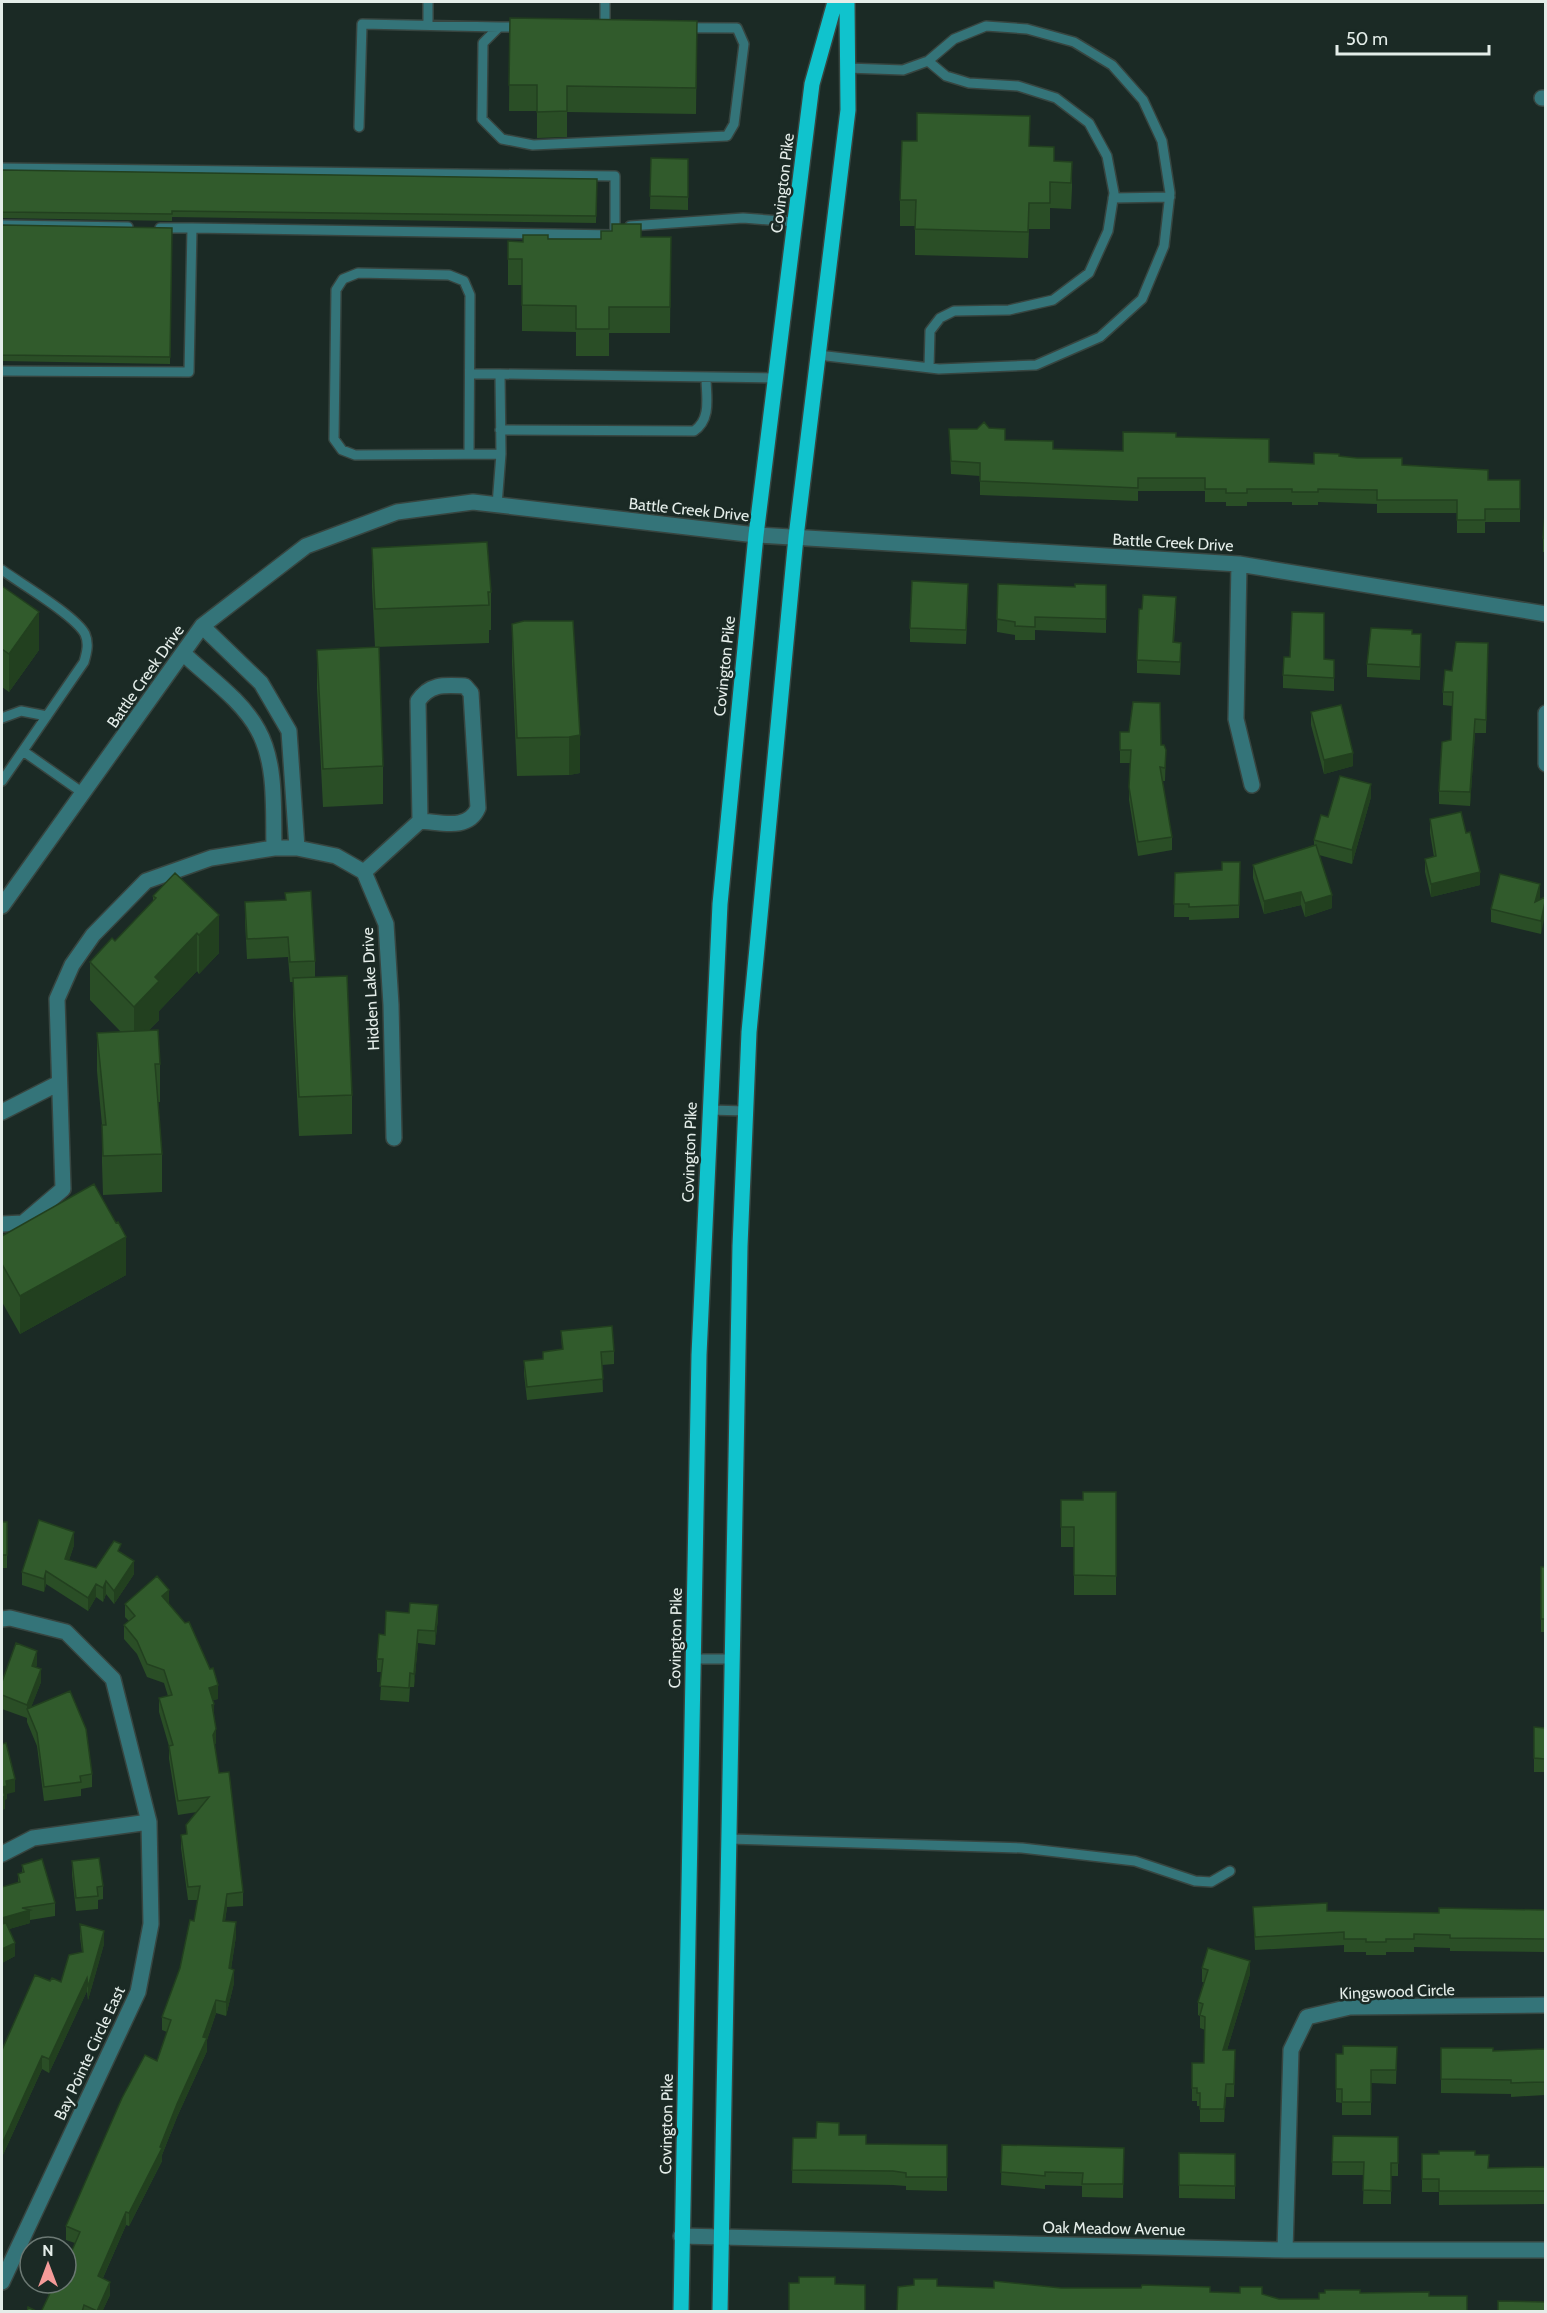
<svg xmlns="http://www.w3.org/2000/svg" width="1547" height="2313" viewBox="0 0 1547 2313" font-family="Cabin,sans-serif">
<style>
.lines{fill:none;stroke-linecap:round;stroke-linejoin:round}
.service-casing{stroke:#374540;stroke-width:12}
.minor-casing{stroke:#374540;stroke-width:18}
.primary-casing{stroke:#374540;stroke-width:18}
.service{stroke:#347479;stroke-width:9}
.minor{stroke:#347479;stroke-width:15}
.primary{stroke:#10c3cd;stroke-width:15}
.wall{fill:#2a4e26}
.shaded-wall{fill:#22401f}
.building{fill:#315b2c;stroke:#22401f;stroke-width:1.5}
.labels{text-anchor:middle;stroke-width:5;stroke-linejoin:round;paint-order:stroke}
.street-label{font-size:16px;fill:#e4ede9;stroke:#1b2a25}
</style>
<rect width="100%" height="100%" fill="#1b2a25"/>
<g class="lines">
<g class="service-casing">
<path id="service" d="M428,25V2
M499,27L737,28L744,44L734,124L727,136L533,145L502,139L482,119L483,43Z
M605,29V2
M928,61L946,76L969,83L1018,86L1056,98L1089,123L1107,156L1114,193L1108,231L1089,273L1053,300L1009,310L954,311L940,318L930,331L929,367
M359,127L362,24L499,27
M2,168L615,176V235L192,228L189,372L2,371
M1113,198L1170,197
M2,225L128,227
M630,226L743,218L795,222
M160,228H192
M818,355L939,369L1036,365L1100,337L1142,299L1164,246L1170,193L1162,141L1143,100L1112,65L1074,42L1027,29L986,26L954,39L928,61L903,70L847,68
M470,374H500
M500,430L694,431C712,419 706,396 706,377
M469,453L470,295L464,281L449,275L358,273L343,279L336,290L334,439L342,450L355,455L501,454
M497,505L501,454L500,374L776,378
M2,570C20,583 76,616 85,634C89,643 87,652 84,662L2,781
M2,718L21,711L47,716
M23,751L83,793
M709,1110L746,1111
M693,1659H733
M729,1839L1022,1848L1135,1861L1195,1881L1211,1882L1230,1871"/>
</g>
<g class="minor-casing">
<path id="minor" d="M1542,98H1546
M1239,564L1236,719L1252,785
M202,626L261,683L289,731L297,848
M184,654C208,677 242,700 258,730C277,764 273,811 274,848
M1546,713V764
M364,872L420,821L418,701C430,683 445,685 465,686L471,693L478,808C468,831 441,822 420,821
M2,906L202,626L306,546L397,512L473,502L756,535L1239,564L1546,614
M2,1112L59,1083
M2,1224L23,1223L63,1189L57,999L72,965L93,935L146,881L211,858L274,848H297L336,856L364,872L386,924L391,1005L394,1138
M2,1619L10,1618L66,1632L113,1679L149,1822L151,1924L138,1992L2,2282
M2,1854L33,1838L149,1822
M681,2236L1285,2250H1546
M1285,2250L1291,2050L1307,2017L1350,2007L1546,2005"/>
</g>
<g class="primary-casing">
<path id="primary" d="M681,2312L699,1355L720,904L756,535L812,84L835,2
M720,2312L740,1246L749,1032L796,537L848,110L847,2"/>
</g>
<use href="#service" class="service"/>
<use href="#minor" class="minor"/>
<use href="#primary" class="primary"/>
</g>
<path class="wall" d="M510,18L697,21L696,114L567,112V137L537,138V111H509Z
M1030,146L1054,161L1072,162V188L1071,209L1050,208V229H1029L1028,258L915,255V226H900V200Z
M651,158L688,159V210L650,209Z
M2,170L597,179L596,223L172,217V221L2,218Z
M2,225L172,228L170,364L2,361Z
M641,237H671L670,333H609V356H576V332L522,331V285H508V241L523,242L548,239H601Z
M989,428L1005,440L1053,449L1123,451L1176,437L1269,462L1314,464L1339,456L1402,465L1488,480H1520V522H1485V533H1457V513H1377V504L1318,502V505H1292V502H1247V506H1226V502H1205V491H1138V501L980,495V476L951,474L949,429H977Z
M1545,514V552H1543V538Z
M372,548L491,592V630H489V643L375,647L372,587Z
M998,584L1075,587L1106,585V633L1035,630V640H1015V635L997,632Z
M2,586L39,650L9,692L2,687Z
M968,597L966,644L910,642V628Z
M1176,610L1174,642L1181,656L1180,675L1137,673V660Z
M573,621L580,773L569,775L517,776L512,662V624Z
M1412,634L1421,647L1420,680L1367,677V664Z
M1488,643L1486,733H1475L1470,806L1439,804V791L1451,740L1452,706L1443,705V692L1452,671Z
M317,650L383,766V804L323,807L317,688Z
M1290,657L1324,659L1334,673V691L1283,688V675Z
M1311,712L1353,766L1324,774L1311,725Z
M1120,732L1161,745L1166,750L1165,781H1162L1172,837V850L1138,856L1129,800L1130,763H1120Z
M1371,797L1352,864L1319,855L1332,908L1305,917L1301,905L1264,914L1253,878V865L1314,845V840L1328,817Z
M1430,819L1480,885L1431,897L1425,872V859L1434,857L1430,833Z
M1240,862L1239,918L1189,920V917H1174L1175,873L1222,870Z
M153,896L219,953L199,974L197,971L159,1011V1020L148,1031L160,1064V1102H158L162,1154V1192L103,1195L102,1163V1125L97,1071V1033L121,1032L90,1000V962L115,941L153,901Z
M1540,897L1539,900L1545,897L1541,934L1491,922V909Z
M285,900L315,961V978L352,1095V1134L299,1136L293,1016V982H290L288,957L247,959L245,922V902Z
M2,1236L126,1275L20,1334L2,1302Z
M561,1331L614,1351V1364L602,1365L603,1392L527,1400L524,1374V1361L543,1359V1352L562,1350Z
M1116,1492V1595H1074V1547H1061V1500H1083Z
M2,1522H7V1568H2Z
M74,1545L69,1560L96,1568L121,1552L134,1574L114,1604L106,1594L103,1602L96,1597L88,1611L46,1584L44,1592L22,1585V1572Z
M1541,1567H1545V1632H1541Z
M125,1604H169L218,1699L213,1700L216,1743L214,1745L219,1773L243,1892V1906L227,1907L225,1921L236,1936L231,1969L234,1983L226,2016L216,2013L207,2040V2051L177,2117L162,2155V2161L129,2226L126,2225L103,2278L110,2295L102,2312H41L49,2295L46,2290V2283H66L67,2262L75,2243L66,2240V2226L157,2061L167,2032L162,2030V2017L180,1968L194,1921L198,1900H188L181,1848V1835L186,1834V1825L197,1812L178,1815L169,1759V1746L159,1712V1698L168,1696L164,1683L147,1677L137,1654L124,1639V1625L129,1621L125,1617Z
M438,1618L435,1645L418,1643L414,1687H410L409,1702L380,1700L382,1672H377V1659L385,1635Z
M37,1664L36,1667L41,1682L31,1707L92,1774V1787L81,1789V1796L44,1801L37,1746L27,1722V1718L2,1709V1682Z
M1534,1727L1545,1728V1772H1534Z
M72,1861L103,1886V1899L98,1900V1909L76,1911L72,1875Z
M22,1865L55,1903V1916L30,1920V1923L9,1929L15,1956L2,1963L18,1882V1874L22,1873Z
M1253,1907L1327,1911L1439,1913L1545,1910V1952L1450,1951V1948L1414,1947V1952H1386V1955H1366V1952H1344V1945L1255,1950Z
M80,1924L104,1944L88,2000L87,1991L49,2073L42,2069L2,2157V2050L50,1981L61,1982L82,1952L80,1937Z
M1202,1968L1250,1974L1227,2050H1235L1234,2097H1226L1224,2122H1200V2106H1197V2101H1192V2063H1204L1205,2030L1200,2028V2016L1198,2015V2002L1204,1982H1202Z
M1397,2047L1396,2084L1371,2083V2115H1342V2103L1336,2102V2089L1343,2054Z
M1441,2048L1493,2051L1545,2049V2095L1511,2097V2094L1441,2093Z
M839,2135L866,2144L947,2145V2191L906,2190V2186L893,2185L792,2183L793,2138H816Z
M1333,2136L1398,2137V2176H1391V2204H1363L1364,2175H1332Z
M1002,2145L1124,2148L1123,2198L1082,2197V2186L1045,2185V2189L1001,2185Z
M1179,2153L1235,2154V2199L1179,2198Z
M1422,2154L1489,2168L1545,2167V2204L1439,2205V2192H1422Z"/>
<path class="shaded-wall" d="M39,612V650L9,692V654Z
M1475,719V733L1470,806V792Z
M580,735V773L569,775V737Z
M1353,753V766L1324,774V760Z
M1371,784V797L1352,864V850Z
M1480,872V885L1431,897V884Z
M1540,884V897L1535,915V902Z
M1301,892V905L1264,914V901Z
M1332,895V908L1305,917V903Z
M1545,902V915L1541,934V921Z
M219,915V953L199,974V935Z
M197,933V971L159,1011V1020L134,1045V1007L155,977Z
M126,1237V1275L20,1334V1296Z
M74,1532V1545L65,1572V1559Z
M134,1561V1574L114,1604V1591Z
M46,1571V1584L44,1592V1579Z
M106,1581V1594L103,1602V1588Z
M96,1584V1597L88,1611V1598Z
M169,1590V1604L162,1596Z
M438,1605V1618L435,1645V1631Z
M418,1630V1643L414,1687V1674Z
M37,1651V1664L32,1679V1666Z
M41,1669V1682L29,1713L27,1709V1705Z
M218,1685V1699L209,1701V1688Z
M214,1704V1718H212V1705Z
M216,1729V1743L213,1748V1735Z
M15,1779V1792L7,1794V1799L5,1800V1809L2,1810V1787L6,1781Z
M227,1894V1907L223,1934V1921Z
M30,1910V1923L2,1931V1918Z
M236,1922V1936L229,1982V1968Z
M104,1931V1944L88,2000V1987Z
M15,1943V1956L2,1963V1949Z
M1250,1961V1974L1223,2063V2050Z
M234,1970V1983L226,2016V2002Z
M87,1978V1991L49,2073V2059Z
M216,2000V2013L207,2040V2051L177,2117L162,2155V2161L129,2226V2213L203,2037Z
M42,2056V2069L2,2157V2144Z
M1226,2084V2097L1224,2122V2109Z
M126,2212V2225L98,2289V2276Z
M110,2282V2295L102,2312H97Z"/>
<path class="building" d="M510,18L697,21L696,88L567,86V111L537,112V85H509Z
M917,113L1030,116L1029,146L1054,147V161L1072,162L1071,183L1050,182V203H1029L1028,232L915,229L916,200H900L902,141H917Z
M651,158L688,159V197L650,196Z
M2,170L597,179L596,216L172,211V214L2,212Z
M612,224H641V237H671L670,307H609V329H576V306L522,305V259H508V241L523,242V235H548V239H601V231H612Z
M2,225L172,228L170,357L2,355Z
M984,422L989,428L1005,429V440L1053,441V449L1123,451V432L1176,433V437L1269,439V462L1314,464V453L1339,454V456L1357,458H1402V465L1488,470V480H1520V509H1485V520H1457V500H1377V490L1318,489V492H1292V489H1247V493H1226V489H1205V478H1138V488L980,481V463L951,461L949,429H977Z
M1545,514V539L1543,538Z
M487,542L491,592H488L489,605L375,609L372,548Z
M912,581L968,584L966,630L910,628Z
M998,584L1075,587V584L1106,585V619L1035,617V627L1015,626V622L997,619Z
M2,586L39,612L9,654L2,649Z
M1143,595L1176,597L1173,642L1181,643L1180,662L1137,660L1139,609H1142Z
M1292,612L1324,613V659L1334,660V678L1283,675L1284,657H1290Z
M524,621H573L580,735L569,737L517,738L512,624Z
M1371,628L1412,630V634H1421L1420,667L1367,664Z
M1456,642L1488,643L1486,720L1475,719L1470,792L1439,791L1442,742L1451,740L1453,692H1443L1445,670L1452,671Z
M379,647L383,766L323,769L317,650Z
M1133,702L1160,703L1161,745H1164L1166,750L1165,768L1160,767L1172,837L1138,842L1129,787L1131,750H1120V732H1129Z
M1341,705L1353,753L1324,760L1311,712Z
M1340,776L1371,784L1352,850L1314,840L1321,815L1328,817Z
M1461,812L1466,833L1470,832L1480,872L1431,884L1425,859L1436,856L1430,819Z
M1316,845L1332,895L1305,903L1301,892L1264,901L1253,865Z
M1222,862H1240L1239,905L1189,907V904H1174L1175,873L1222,870Z
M175,873L219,915L199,935L197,933L155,977L159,981L134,1007L90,962L112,938L115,941L156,898L153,896Z
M1500,874L1540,884L1535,902L1545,897V902L1541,921L1491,909Z
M311,891L315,961L290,962L288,937L247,939L245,902L286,900L285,893Z
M347,976L352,1095L299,1097L293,978Z
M158,1030L160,1064H155L162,1154L103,1156L102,1125H106L97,1033Z
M94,1184L116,1223L118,1222L126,1237L20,1296L2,1264V1236Z
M612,1326L614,1351L601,1352L603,1379L527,1387L524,1361L543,1359V1352L563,1349L561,1331Z
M1083,1492H1116V1576L1074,1575V1527H1061V1500H1083Z
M39,1520L74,1532L65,1559L96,1568L114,1541L121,1544L118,1551L134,1561L114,1591L106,1581L103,1588L96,1584L88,1598L46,1571L44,1579L22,1572Z
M2,1522H7V1555H2Z
M1541,1567H1545V1619H1541Z
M157,1576L169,1590L162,1596L185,1623L189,1622L210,1669L213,1668L218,1685L209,1688L214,1704L212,1705L216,1729L213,1735L219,1773L229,1772L243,1892L227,1894L223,1921L236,1922L229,1968L234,1970L226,2002L216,2000L203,2037L207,2038L177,2104L160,2147L162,2148L129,2213L126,2212L98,2276L110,2282L97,2311L84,2305L82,2312H41L52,2289L49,2283H66V2261L67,2262L80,2232L66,2226L122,2098L145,2055L157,2061L171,2020L162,2017L180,1968L190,1920L194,1921L200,1886L188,1887L181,1835L187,1834L186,1825L209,1797L178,1801L169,1746L173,1745L159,1698L172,1695L164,1670L147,1664L137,1641L124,1625L135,1616L125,1604Z
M410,1603L438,1605L435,1631L418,1630L414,1674L410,1673L409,1688L380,1686L383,1659H377L379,1634L385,1635L386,1611L409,1613Z
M16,1643L37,1651L32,1666L41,1669L27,1705L2,1695V1682Z
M70,1691L86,1729L92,1774L80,1776L81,1782L44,1787L37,1733L27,1709Z
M1534,1727L1545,1728V1759L1534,1758Z
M6,1743L15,1779L6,1781L7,1786L2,1787L5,1796L2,1797V1744Z
M99,1858L103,1886L97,1887L98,1896L76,1898L72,1861Z
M42,1859L55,1903L22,1908L30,1910L2,1918V1887L20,1882L18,1874L24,1872L22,1865Z
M1327,1903V1911L1439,1913V1908L1545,1910V1939L1450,1938V1935L1414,1934V1939H1386V1942H1366V1939H1344V1932L1255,1937L1253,1907Z
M6,1923L15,1943L2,1949V1924Z
M80,1924L104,1931L88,1987L87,1978L49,2059L42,2056L2,2144V2050L35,1975L50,1981L52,1978L61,1982L69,1955L83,1952Z
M1208,1948L1250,1961L1223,2050H1235L1234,2084H1226L1224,2109H1200V2093H1197V2088H1192V2063H1204L1205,2017L1200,2015L1203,2004L1198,2002L1208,1970L1202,1968Z
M1343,2046L1397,2047L1396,2070H1371V2102H1342V2089H1336V2054H1343Z
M1441,2048H1493V2051L1545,2049V2082L1511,2083V2080L1441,2079Z
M817,2122L839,2123V2135H866V2144L947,2145V2177H906V2173L893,2171L792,2170L793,2138H816Z
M1333,2136L1398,2137V2163H1391V2191L1363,2190L1364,2162H1332Z
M1002,2145L1124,2148L1123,2184H1082L1083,2173L1045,2172V2176L1001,2172Z
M1439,2151H1475V2155H1489L1488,2168L1545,2167V2191H1439V2179H1422V2154H1439Z
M1179,2153L1235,2154V2186L1179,2185Z
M799,2277H835V2284L865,2285V2312H789V2283H799Z
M914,2279H937V2286L994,2288V2281L1061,2288H1141L1142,2285L1210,2287V2292L1240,2293V2287H1262V2294L1279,2299H1319V2293H1325V2290H1360V2293L1429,2292V2296H1467V2312H897L898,2287L914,2285Z
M1498,2301L1545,2302V2312H1498Z
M28,2307L38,2312H27Z"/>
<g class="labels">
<g class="street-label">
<text transform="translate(782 183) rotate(-83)" y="6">Covington Pike</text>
<text transform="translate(689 509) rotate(6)" y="6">Battle Creek Drive</text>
<text transform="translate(1173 542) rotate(3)" y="6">Battle Creek Drive</text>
<text transform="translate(724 666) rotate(-84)" y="6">Covington Pike</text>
<text transform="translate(145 676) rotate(-55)" y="6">Battle Creek Drive</text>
<text transform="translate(370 989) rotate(-93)" y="6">Hidden Lake Drive</text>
<text transform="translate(689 1152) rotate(-88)" y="6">Covington Pike</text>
<text transform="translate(675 1638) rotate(-89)" y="6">Covington Pike</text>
<text transform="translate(1397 1991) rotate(-2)" y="6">Kingswood Circle</text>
<text transform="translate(89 2053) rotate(-65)" y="6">Bay Pointe Circle East</text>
<text transform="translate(666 2124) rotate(-89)" y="6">Covington Pike</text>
<text transform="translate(1114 2228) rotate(1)" y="6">Oak Meadow Avenue</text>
</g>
</g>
<rect width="1547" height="2313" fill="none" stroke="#e4ede9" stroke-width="6"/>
<g transform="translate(48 2265)"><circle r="28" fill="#1b2a25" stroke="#6b7873" stroke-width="1.5"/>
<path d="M0-4.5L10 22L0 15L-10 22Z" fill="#f59b99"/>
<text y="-9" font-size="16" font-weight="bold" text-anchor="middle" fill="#e4ede9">N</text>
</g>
<path d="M1337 45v9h152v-9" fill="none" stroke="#e4ede9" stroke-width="3"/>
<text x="1346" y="45" font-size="18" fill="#e4ede9" stroke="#1b2a25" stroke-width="4.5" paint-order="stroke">50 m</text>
</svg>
